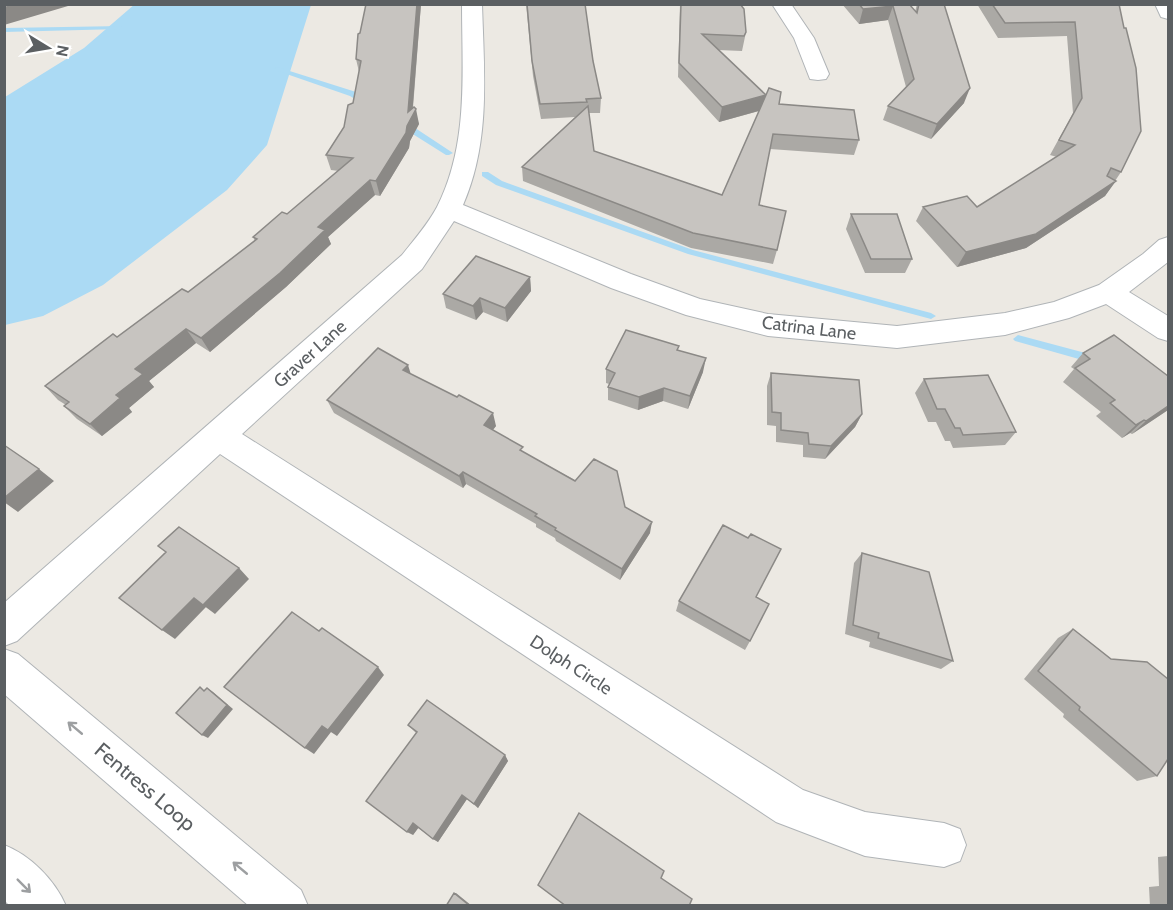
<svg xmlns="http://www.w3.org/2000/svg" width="1173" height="910" viewBox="0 0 1173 910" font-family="Cabin,sans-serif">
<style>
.water{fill:#abdaf4}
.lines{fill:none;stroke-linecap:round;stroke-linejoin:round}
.stream{fill:#abdaf4;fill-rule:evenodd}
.minor-casing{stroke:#b0b4b7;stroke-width:2}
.tertiary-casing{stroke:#b0b4b7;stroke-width:2}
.minor{fill:#fff;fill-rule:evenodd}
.tertiary{fill:#fff;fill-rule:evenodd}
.wall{fill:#aba9a5}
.shaded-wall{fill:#8b8986}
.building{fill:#c7c4c0;stroke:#8b8986;stroke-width:1.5}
.oneway{stroke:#9d9fa1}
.labels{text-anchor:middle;stroke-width:4.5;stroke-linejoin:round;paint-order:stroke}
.street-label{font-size:18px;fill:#5b5f62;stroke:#fff}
.near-street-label{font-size:21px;fill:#5b5f62;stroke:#fff}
</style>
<rect width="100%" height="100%" fill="#ece9e3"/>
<path class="water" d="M135,4L311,5L267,145L227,190L103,285L43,316L5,325V97L84,48Z"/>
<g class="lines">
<path class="stream" d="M123,26V28L121,29L4,32V28Z
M277,67L356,92L370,102L363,104L350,96L275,70L274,69Z
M400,122H406L453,153L449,155H446L400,126Z
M482,172H488L502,181L693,250L931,313L936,316L931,319L688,254L496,185L482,176Z
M1018,335L1093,355L1098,359L1093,363L1015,341L1013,339Z"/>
<g class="minor-casing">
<path id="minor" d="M462,4H482C484,73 491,141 463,205L631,274L700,299L768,314L897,326L1005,313L1054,302L1099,285L1143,254L1159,240L1168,237V262L1129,292L1168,316V341L1158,338L1106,304L1069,318L1005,335L897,348L768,336L686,315L611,288L454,221L422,269L242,434L803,790L865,812L944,823L960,829L966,845L960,861L944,867L865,856L776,822L220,454L17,641L4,646V603L402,255C414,240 428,224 437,207C469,144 462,73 462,4Z
M772,4H791L814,38L829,74L826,79L818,80L810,79L794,38Z
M1155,4H1168V19L1161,17Z"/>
</g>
<g class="tertiary-casing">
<path id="tertiary" d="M4,649L18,654L301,890L308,906H249L4,694Z
M4,845C30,855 55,880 66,906H10L4,900Z"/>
</g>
<use href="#minor" class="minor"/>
<use href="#tertiary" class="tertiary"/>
</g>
<path class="wall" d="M366,4H421L413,108L419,124L410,141L409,148L380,196L375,195L328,237L331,244L286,287L210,352L196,343L149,381L154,387L129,408L132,412L102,436L77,419L64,406L66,405L58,400L45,386L117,337L188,292L255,241L253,237L287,214L339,171L331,170L326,155L344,127L353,103L359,72L356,59Z
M526,4H585L593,61L601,98L600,113H589L594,151L722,195L759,111L719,122L678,77L680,4H740L746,32L742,51L718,50L766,95L779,104L859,140L854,155L770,149L759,205L777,250L773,264L691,248L523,181L522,167L575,117L541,119L533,76Z
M842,4H909L915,12L917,4H944L964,103L931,139L883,120L888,106L906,87L888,20L859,24Z
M977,4H1119L1121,172L1105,196L1026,248L957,267L916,221L923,207H977L1057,157L1050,155L1073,113L1067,36L998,38Z
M851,214L912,259L905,273H865L846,229Z
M530,277L531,291L507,322L483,312L476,320L446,308L443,294Z
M678,350L703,372L688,409L663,401L638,410L608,400V387L609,384L606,383V369Z
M1083,353L1168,376V410L1132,434L1130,433L1122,438L1096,416L1101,412L1063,382L1074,369L1071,367Z
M771,373L862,414L855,427L825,459L803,457V445L776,442V426L767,425V386Z
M411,374L496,426L493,430L523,452L625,507L650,533L620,580L556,541L555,538L536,527V524L466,484L463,488L334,413L327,400Z
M924,379L1016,432L1005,445L953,448L950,441H945L936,422H928L915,393Z
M862,553L953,661L941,669L869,647L870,642L845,634L854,563Z
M679,601L750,641L745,650L676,611Z
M1073,629L1111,659L1157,776L1137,781L1063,717L1064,714L1024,679L1058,638Z
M408,725L505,755L508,761L478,808L467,799L438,842L418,828L413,835L416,733Z
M1168,856V906H1150L1149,887L1159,886L1158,857Z"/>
<path class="shaded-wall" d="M15,4H71L68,6L4,25V8Z
M417,4H421L412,116L416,109L419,124L410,141L409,148L380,196L376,181L407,126Z
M893,6L888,20L859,24L863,9Z
M970,88L964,103L931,139L937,124Z
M766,95L762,110L719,122L722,107Z
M370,180L375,195L328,237L331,244L286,287L210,352L201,338L318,227Z
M1116,181L1105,196L1026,248L957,267L966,252Z
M530,277L531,291L507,322L505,308Z
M480,298L483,312L476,320L473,306Z
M186,329L196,343L149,381L154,387L129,408L132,412L102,436L90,424L116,395L135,369Z
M706,358L703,372L688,409L690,396Z
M408,365L412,378L403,370Z
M664,388L663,401L638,410L639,397Z
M1168,406V410L1132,434L1146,421Z
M493,413L496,426L487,437L484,425Z
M862,414L855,427L825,459L831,446Z
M1144,420L1130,433L1122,438L1136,425Z
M39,469L54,481L18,512L4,502V498Z
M463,472L466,484L463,488L459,476Z
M652,522L650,533L620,580L622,569Z
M239,568L249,579L215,614L203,605Z
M194,598L206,607L175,639L162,630Z
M378,667L384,675L337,736L328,730Z
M207,688L213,692L233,709L208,738L202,735Z
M322,726L331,732L314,754L305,748Z
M505,755L508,761L478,808L474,804Z
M462,795L467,799L438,842L433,839Z
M413,823L419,827L413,835L407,832Z
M454,893H456L472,906H470Z"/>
<path class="building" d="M4,4H15L4,8Z
M366,4H417L408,112L414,107L416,109L407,126L406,133L376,181L370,180L318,227L325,230L280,273L201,338L186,329L135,369L143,374L116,395L120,398L90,424L64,406L69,402L45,386L113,334L117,337L182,289L188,292L257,239L253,237L282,212L287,214L353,158L326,155L344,127L348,105L353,103L361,61L356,59L358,34L360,33Z
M527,4H585L593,61L601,98L586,99L587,102L540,104L532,61Z
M681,4H740L744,9L746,32L744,36L702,34L766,95L769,88L781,92L779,104L854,110L859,140L773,134L759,205L786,211L777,250L693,233L522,167L588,106L594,151L722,195L766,95L722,107L679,63Z
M859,4H909L917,13L919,4H944L970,88L937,124L888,106L914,79L893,6L863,9Z
M992,4H1119L1124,28H1126L1136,68L1141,131L1121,172L1111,168L1107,176L1116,181L1036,234L966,252L923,207L967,196L977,207L1075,145L1059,140L1082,98L1075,22L1005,23Z
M851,214H897L912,259H871Z
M476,256L530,277L505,308L480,298L473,306L443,294Z
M626,330L679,346L677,350L706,358L690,396L664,388L639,397L608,387L615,373L606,369Z
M1114,335L1168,376V406L1146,421L1144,420L1136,425L1110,403L1115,400L1075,368L1090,359L1083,353Z
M378,348L408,365L403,370L457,397L459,395L493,413L484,425L523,447L520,450L575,481L594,459L617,471L625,507L652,522L622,569L555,530L556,528L535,516L537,514L463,472L459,476L327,400Z
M771,373L859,380L862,414L831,446L809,444L808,433L781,430V413L772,412Z
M988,375L1016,432L963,435L960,428H955L945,409H937L924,379Z
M4,445L39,469L4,498Z
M723,525L748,538L751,534L781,549L756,597L769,604L750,641L679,601Z
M179,527L239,568L203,605L194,598L162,630L119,598L166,552L158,546Z
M862,553L929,572L953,661L878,638L879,633L853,625Z
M292,612L319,631L322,628L378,667L328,730L322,726L305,748L224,687Z
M1073,629L1111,659L1147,662L1168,679V759L1157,776L1079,710L1080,707L1038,671Z
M200,687L204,691L207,688L227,705L202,735L176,713Z
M427,700L505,755L474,804L462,795L433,839L413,823L407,832L366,801L417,732L408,725Z
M579,813L664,871L661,878L692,899L689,906H566L538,885Z
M454,893L470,906H446Z"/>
<defs><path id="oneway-shaft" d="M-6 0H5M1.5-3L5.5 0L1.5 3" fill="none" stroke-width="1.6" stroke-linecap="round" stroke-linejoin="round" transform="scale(1.5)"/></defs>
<g class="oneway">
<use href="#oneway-shaft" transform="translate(75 728) rotate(-140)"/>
<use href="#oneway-shaft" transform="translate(240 868) rotate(-140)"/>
<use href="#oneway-shaft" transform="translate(24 886) rotate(45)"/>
</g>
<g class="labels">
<g class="street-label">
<text transform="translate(809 328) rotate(7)" y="6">Catrina Lane</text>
<text transform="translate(310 354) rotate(-42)" y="6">Graver Lane</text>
<text transform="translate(571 665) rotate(33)" y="6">Dolph Circle</text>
</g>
<g class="near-street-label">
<text transform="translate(145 787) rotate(40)" y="7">Fentress Loop</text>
</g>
</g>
<rect width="1173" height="910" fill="none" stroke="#5b5f62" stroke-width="12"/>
<g transform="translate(48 48) rotate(101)" stroke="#ffffff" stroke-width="4.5" paint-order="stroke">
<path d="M0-4.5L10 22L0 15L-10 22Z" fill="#5b5f62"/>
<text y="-9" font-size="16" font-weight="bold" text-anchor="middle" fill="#5b5f62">N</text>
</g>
</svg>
